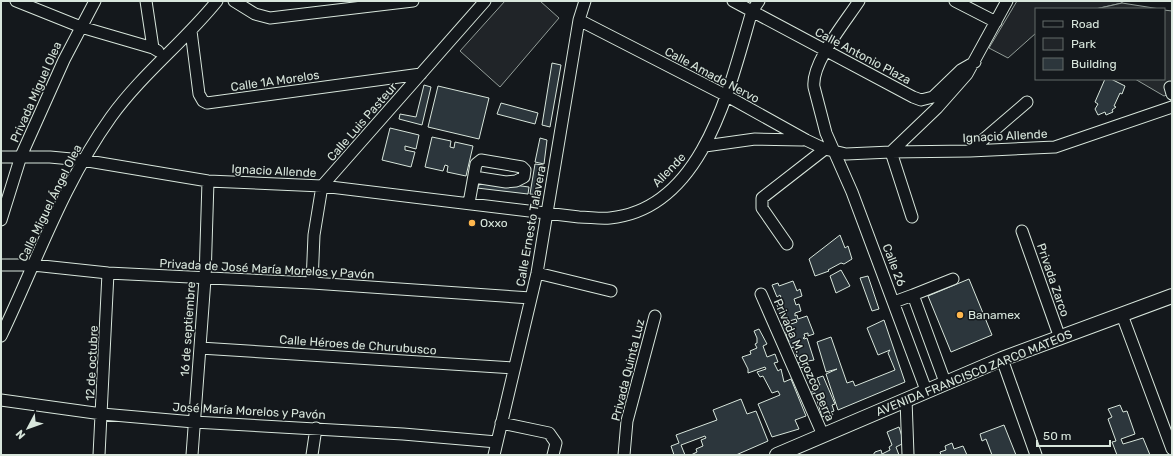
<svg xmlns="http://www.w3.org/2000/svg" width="1173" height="456" viewBox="0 0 1173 456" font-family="Rubik,sans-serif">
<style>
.green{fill:#202428;stroke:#939e99}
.parking{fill:#24282b;stroke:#939e99}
.building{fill:#2c363c;stroke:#d8e6dc}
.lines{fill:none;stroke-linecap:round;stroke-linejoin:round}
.minor-casing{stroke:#d8e6dc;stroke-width:13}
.major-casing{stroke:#d8e6dc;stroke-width:16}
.minor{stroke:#14181c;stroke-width:11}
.major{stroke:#14181c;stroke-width:14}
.poi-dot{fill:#ffb74d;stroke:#14181c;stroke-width:1.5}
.labels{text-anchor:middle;stroke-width:3;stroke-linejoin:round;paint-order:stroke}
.street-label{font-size:12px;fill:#d8e6dc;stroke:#14181c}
.poi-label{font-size:12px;fill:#d8e6dc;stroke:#14181c;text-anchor:start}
</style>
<rect width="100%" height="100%" fill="#14181c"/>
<path class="green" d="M505,1H540L559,18L500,87L460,51Z
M1017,1H1122V3L1095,9H1036V33L1008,58L989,48Z"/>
<path class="parking" d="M1122,3L1160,9H1096Z
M1164,10L1172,11V93L1164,96L1135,79H1164Z"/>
<path class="building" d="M552,63L561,65L550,127L542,125Z
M1105,79H1111L1125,86L1122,94L1120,93L1114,106L1116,107L1112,110L1113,112L1106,115L1105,112L1098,115L1095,109L1098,104L1095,102Z
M424,85L431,87L422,125L399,119L400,114L416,117Z
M438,86L489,98L479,139L428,127Z
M501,103L538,113L535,124L497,114Z
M390,128L419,135L416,149L405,146V150L415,152L411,167L382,160Z
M432,137L451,141L450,147L454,148L455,142L473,146L466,176L447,172L448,166L445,165L443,171L425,167Z
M540,138L547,140L544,164L535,162Z
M535,164L543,165L538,195L530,194Z
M482,181L529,187L528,194L477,188Z
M840,235L845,248L848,246L852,259L844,264L841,263L828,270L829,271L815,276L809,259Z
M841,270L850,286L836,293L830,276Z
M868,276L879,309L872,311L860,278Z
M969,279L992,335L951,352L928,296Z
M793,281L797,291L800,289L802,296L794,299L796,305L799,304L801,311L795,313V316L797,315L798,319L807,316L814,334L808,336V333L804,334L805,337L803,338L804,339L807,338L814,360L808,361L809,366L799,368L798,363L801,362L798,356L797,357L794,347L790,348L788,343L789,342L786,335L790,333L789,332L782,334L779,326L787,323L788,325L797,322L796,319L786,322L784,318L782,319L777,305L783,302L780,295L777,297L772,285L778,283L779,286Z
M884,320L905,382L838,410L826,374L837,369L826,372L817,342L831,337L847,383L853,381L855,386L895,370L888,353L890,350L878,355L867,328Z
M759,329L767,344L763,346L767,357L775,354L778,362L774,363L778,371L781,369L784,382L791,379L806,416L795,420L799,429L772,437L758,404L780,395L778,391L772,393L763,376L760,377L757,372L766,369L765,367L748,373V369L742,357L751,354L750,351L757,348L755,344L757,343V338L754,331Z
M823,376L835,404L832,405L834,411L831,412L833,415L828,417V415L822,417L815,393L810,395L809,393L814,391L812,388L820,385L817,378Z
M741,399L747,414L756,411L768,441L736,455H691L697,452L696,449L703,446L701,440L706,438L705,436L681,445L685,455H674L671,446L679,443L676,435L717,420L713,410Z
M1120,405L1123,412L1127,411L1135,434L1121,439L1123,444L1143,438L1150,455H1117L1112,442L1116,441L1108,419L1112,417L1108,409Z
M1004,425L1016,455H992L986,439L982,441L980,434Z
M899,427L904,443L896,447L899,455H873L875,452L881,450L882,454L890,450L889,447L892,445L887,432Z
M952,443L954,449L963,446L967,455H941L940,452L946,450L945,446Z"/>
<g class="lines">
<g class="minor-casing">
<path id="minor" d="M16,1L81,27L153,48
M146,1L153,48L158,51
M234,1L255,14L270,18L413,1
M733,1L913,97L921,100L933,97L961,70L975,62
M859,1C846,21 811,63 814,87L826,133L852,192L926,390
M955,1L996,22
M579,20L727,96L806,140L825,149L846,154L891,152L970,151L1055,147L1172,107
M191,31L199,94L203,101L207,103L421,74
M1170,87L1172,94
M705,146L755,139L802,140
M970,151L1027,102
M1,157H50L82,160L208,181L322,186L579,217C589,217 600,219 610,218C704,209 730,85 752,11L759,1
M469,203L476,164L481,160L522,167L525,170L524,177L516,181L506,182L474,177
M912,217L891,152L937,108L967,74L1007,1
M1,220L21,156L64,60L95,1
M1022,231L1060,338
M787,244L762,208V198L825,149
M1,265H33L108,273L312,283L531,298
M537,273L611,291
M312,283L314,235L322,186L485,1
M761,294L823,435
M913,295L953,279
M894,302L913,295L945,382
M1122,315L1172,449
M1,336C36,263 63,184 111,117C142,74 184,42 217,1
M200,348L513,368
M1002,359L1036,455
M906,399L908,455
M1,400L102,414L194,422L403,434L497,442
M501,423L549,433L556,443L553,455
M99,455L108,273
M192,455L205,279L208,181
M312,455L316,428
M494,455L537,273L579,20L585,1
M624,455L627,421L655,316"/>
</g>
<g class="major-casing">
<path id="major" d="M777,455L1002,359L1172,296"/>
</g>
<use href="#minor" class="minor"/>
<use href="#major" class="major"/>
</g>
<g class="poi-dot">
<circle cx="472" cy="223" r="4"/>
<circle cx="960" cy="315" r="4"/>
</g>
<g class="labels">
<g class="street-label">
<text transform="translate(863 56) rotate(28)" y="4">Calle Antonio Plaza</text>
<text transform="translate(712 75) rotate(28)" y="4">Calle Amado Nervo</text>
<text transform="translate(275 81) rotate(-8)" y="4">Calle 1A Morelos</text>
<text transform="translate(36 92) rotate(-66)" y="4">Privada Miguel Olea</text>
<text transform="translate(362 122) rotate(-49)" y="4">Calle Luis Pasteur</text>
<text transform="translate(1005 136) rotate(-3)" y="4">Ignacio Allende</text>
<text transform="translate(669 170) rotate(-46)" y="4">Allende</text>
<text transform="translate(274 171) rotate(3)" y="4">Ignacio Allende</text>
<text transform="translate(50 203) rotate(-64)" y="4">Calle Miguel Ángel Olea</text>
<text transform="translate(531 226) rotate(-80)" y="4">Calle Ernesto Talavera</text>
<text transform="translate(894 265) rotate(69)" y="4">Calle 26</text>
<text transform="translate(267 269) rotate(3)" y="4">Privada de José María Morelos y Pavón</text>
<text transform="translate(1053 280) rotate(71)" y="4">Privada Zarco</text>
<text transform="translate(188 329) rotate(-86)" y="4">16 de septiembre</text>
<text transform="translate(358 345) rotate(4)" y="4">Calle Héroes de Churubusco</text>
<text transform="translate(804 360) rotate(66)" y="4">Privada M. Orozco Berra</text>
<text transform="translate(92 363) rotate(-87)" y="4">12 de octubre</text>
<text transform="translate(628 370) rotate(-76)" y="4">Privada Quinta Luz</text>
<text transform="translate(974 373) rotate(-22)" y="4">AVENIDA FRANCISCO ZARCO MATEOS</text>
<text transform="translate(249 411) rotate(3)" y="4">José María Morelos y Pavón</text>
</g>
<g class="poi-label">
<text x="480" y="227">Oxxo</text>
<text x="968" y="319">Banamex</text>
</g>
</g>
<rect width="1173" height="456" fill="none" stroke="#d8e6dc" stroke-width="4"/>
<rect x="1035" y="8" width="130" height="72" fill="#14181c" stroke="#626a69"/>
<rect x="1043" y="21" width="20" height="6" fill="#14181c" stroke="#626a69"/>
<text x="1071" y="28" font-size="12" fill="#d8e6dc">Road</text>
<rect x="1043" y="38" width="20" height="12" fill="#202428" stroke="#626a69"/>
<text x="1071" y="48" font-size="12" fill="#d8e6dc">Park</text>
<rect x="1043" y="58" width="20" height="12" fill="#2c363c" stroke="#626a69"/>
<text x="1071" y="68" font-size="12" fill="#d8e6dc">Building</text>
<g transform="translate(28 428) rotate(229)" stroke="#14181c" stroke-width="3" paint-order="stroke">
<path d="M0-3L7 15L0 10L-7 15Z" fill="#d8e6dc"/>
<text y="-6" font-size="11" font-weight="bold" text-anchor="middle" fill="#d8e6dc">N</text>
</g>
<path d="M1037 440v6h73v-6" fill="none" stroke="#d8e6dc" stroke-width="2"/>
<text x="1043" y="440" font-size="12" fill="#d8e6dc" stroke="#14181c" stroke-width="3" paint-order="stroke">50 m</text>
</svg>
